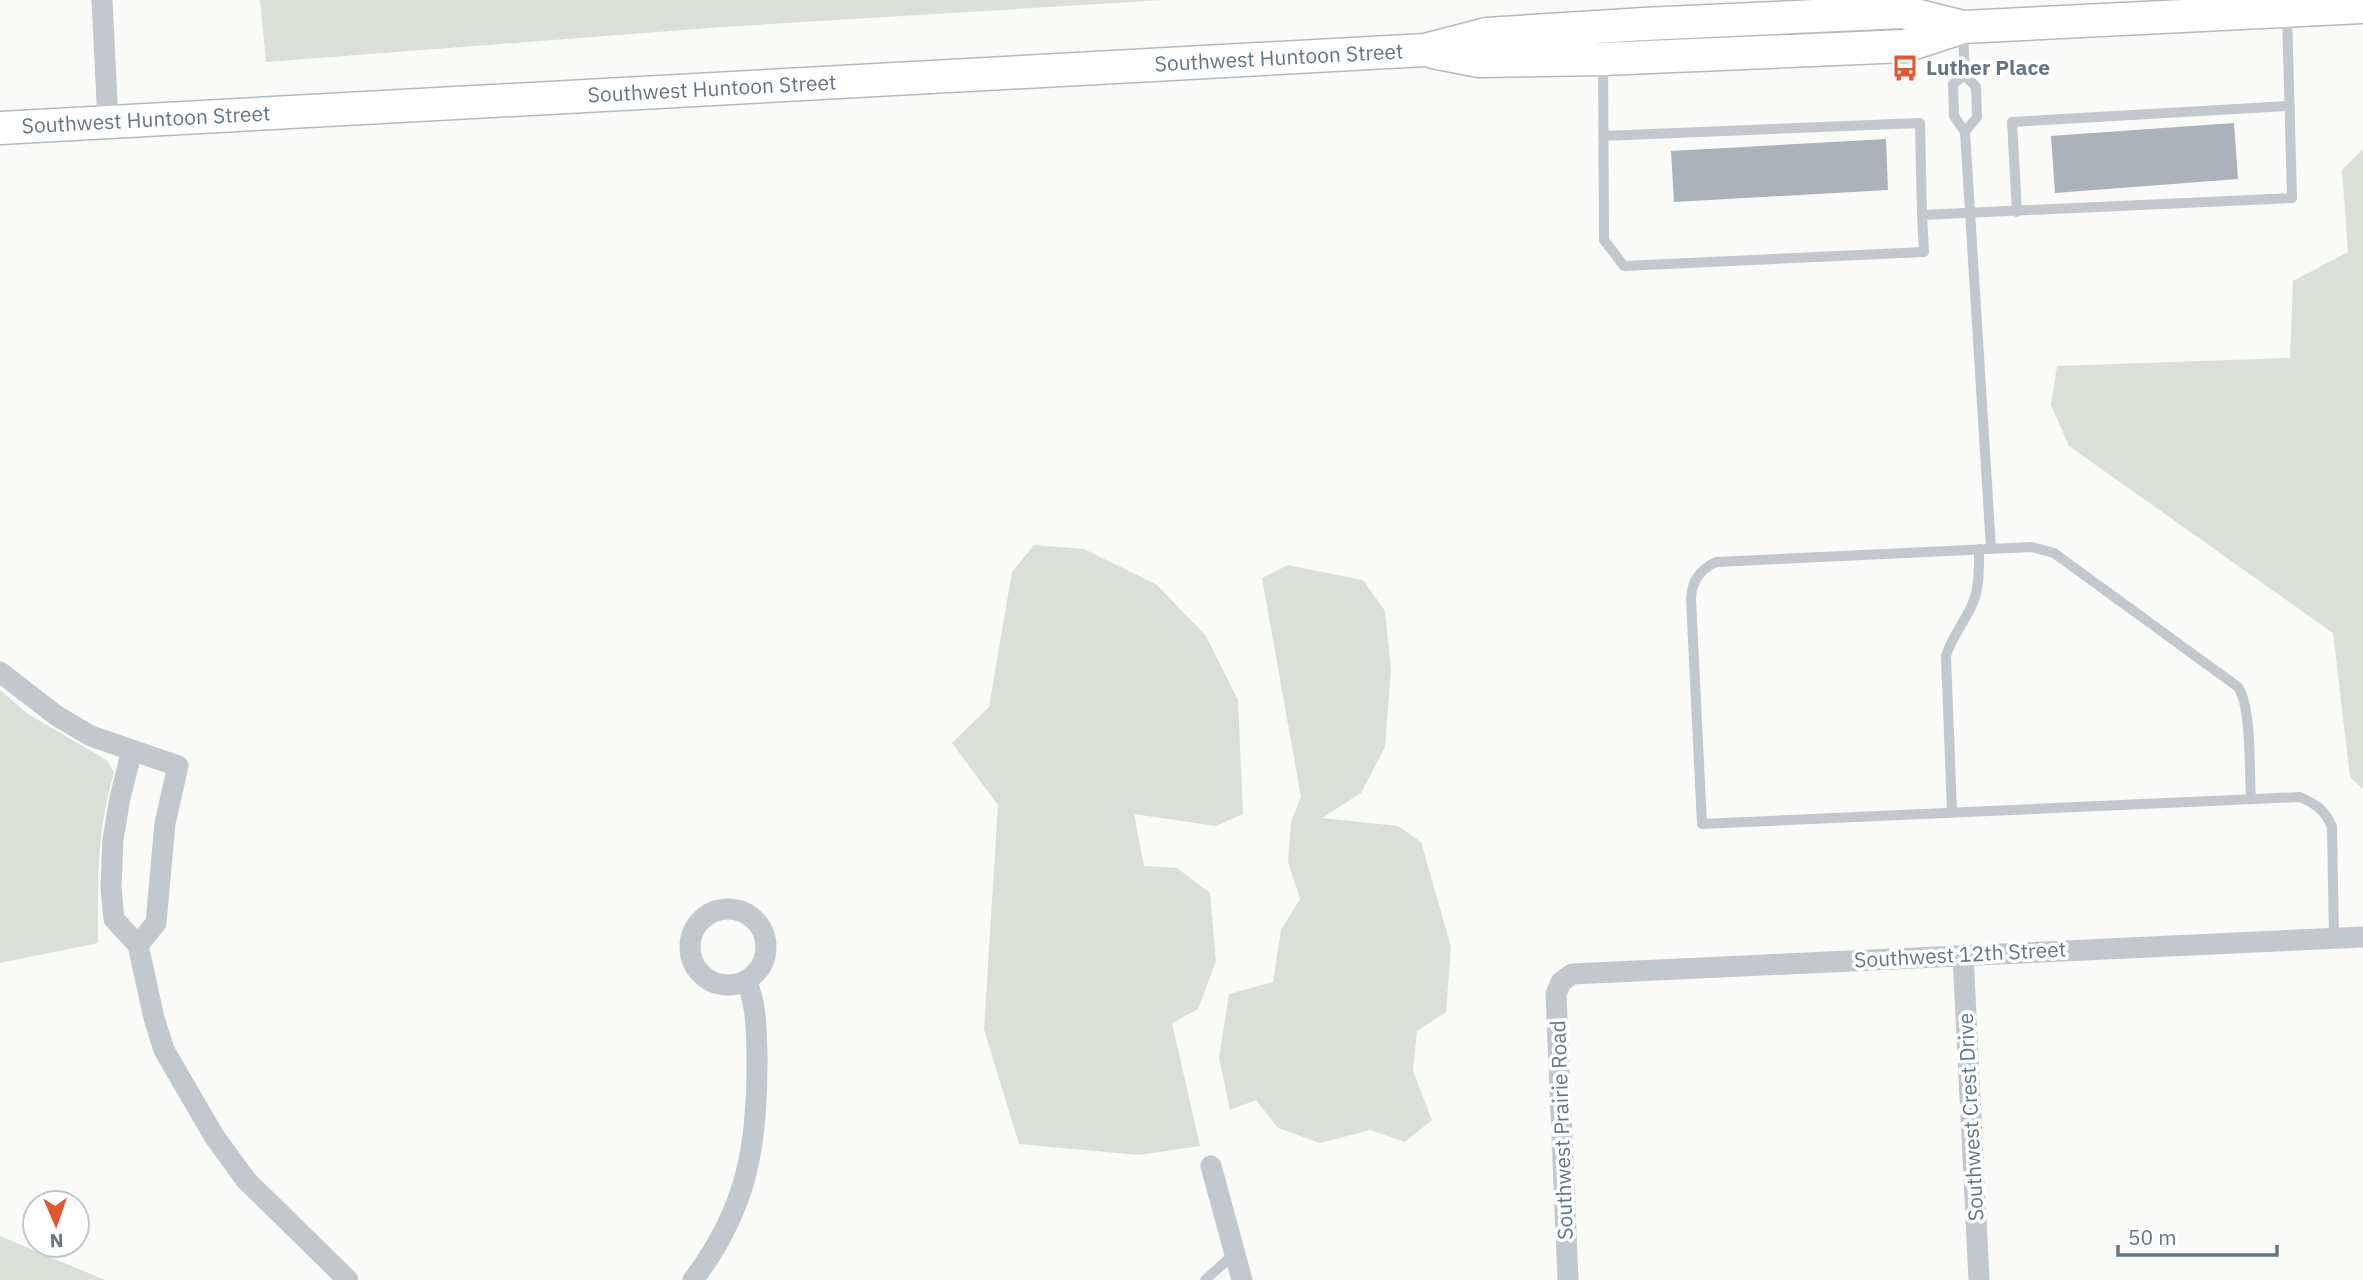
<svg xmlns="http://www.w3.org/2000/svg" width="2363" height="1280" viewBox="0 0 2363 1280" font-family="'IBM Plex Sans',sans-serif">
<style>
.green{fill:#dadfd7}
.building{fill:#aab3b9}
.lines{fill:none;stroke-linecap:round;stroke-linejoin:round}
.secondary-casing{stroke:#b3babf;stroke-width:35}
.service{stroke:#c3c8cc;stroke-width:10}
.minor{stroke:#c3c8cc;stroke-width:21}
.secondary{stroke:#fff;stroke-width:32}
.labels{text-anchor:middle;stroke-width:7;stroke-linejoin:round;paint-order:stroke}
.street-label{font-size:21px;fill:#657683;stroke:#fff}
.poi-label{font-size:21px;font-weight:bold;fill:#657683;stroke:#fff;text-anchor:start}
</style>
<rect width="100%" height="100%" fill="#fafaf8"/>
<path class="green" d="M260,0H1163L723,27L266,62Z
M2363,56V789L2350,777L2333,633L2069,446L2051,405L2057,366L2290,358L2293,281L2348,252L2342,170L2363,149Z
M1034,545L1084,549L1157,585L1206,636L1238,700L1243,814L1216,826L1134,814L1144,866L1177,868L1210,893L1216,961L1198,1009L1172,1023L1200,1146L1139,1155L1019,1144L984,1029L998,805L952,743L989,707L1012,572Z
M1288,565L1363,580L1385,611L1391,670L1385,747L1361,793L1322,818L1398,826L1421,842L1451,947L1446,1012L1417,1031L1413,1071L1432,1120L1405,1142L1370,1130L1320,1143L1278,1128L1256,1100L1230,1110L1219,1058L1229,994L1273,982L1281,930L1300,899L1288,862L1291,822L1301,797L1262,578Z
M0,690L28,714L108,761L114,773C96,835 98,880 98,943L0,963Z
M0,1236L105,1280H0Z"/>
<path class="building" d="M2234,123L2238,179L2055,193L2051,136Z
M1886,139L1888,190L1674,202L1671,151Z"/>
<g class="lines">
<g class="secondary-casing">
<path id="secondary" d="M1433,52L1479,61L1603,59L1905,46L1963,27L2363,7
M0,128L1425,50L1487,34L1644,24L1903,12L1963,27"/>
</g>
<path class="service" d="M1963,32L1965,75L1976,87L1977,117L1965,132
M1603,62L1604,240L1624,266L1924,252L1922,215L2292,198L2287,13
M1965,75L1953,84L1954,116L1965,132L1991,548
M1603,136L1920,123L1922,215
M2017,212L2012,122L2290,106
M2251,799C2249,771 2252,708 2238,687L2054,553L2032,547L1716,562C1700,570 1692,580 1691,599L1702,824L2300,797C2316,804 2325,810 2332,827L2334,938
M1952,812L1946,656C1951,638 1964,623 1972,605C1980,588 1979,568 1979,549
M1205,1280L1233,1255"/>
<path class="minor" d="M102,0L108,122
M0,672L57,716L91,736L178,766L165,823L156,923L138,945
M132,750L120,798L113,839L111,888L114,919L138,945L154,1018L164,1050L214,1136L246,1180L348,1280
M690 947a38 38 0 1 1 76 0a38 38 0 1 1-76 0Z
M1963,955L1979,1280
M1211,1166L1242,1280
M693,1280C748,1208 758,1143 757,1054C756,1030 757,1004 746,981
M1568,1280L1556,994L1561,982L1572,974L2363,937"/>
<use href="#secondary" class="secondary"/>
</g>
<defs>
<g id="bus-bare" transform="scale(2.1)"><path d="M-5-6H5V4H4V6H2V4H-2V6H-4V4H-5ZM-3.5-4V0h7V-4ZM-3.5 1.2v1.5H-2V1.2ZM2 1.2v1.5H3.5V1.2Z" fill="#e4572e" stroke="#fff" stroke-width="2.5" paint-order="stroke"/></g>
</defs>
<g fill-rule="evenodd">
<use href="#bus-bare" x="1905" y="68"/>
</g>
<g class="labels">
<g class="street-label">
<text transform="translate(1279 58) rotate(-3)" y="7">Southwest Huntoon Street</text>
<text transform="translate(712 89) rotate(-3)" y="7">Southwest Huntoon Street</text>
<text transform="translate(146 120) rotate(-3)" y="7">Southwest Huntoon Street</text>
<text transform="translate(1960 955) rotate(-3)" y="7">Southwest 12th Street</text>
<text transform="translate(1971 1117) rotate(-93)" y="7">Southwest Crest Drive</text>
<text transform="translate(1562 1130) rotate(-92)" y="7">Southwest Prairie Road</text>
</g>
<g class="poi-label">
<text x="1926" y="75">Luther Place</text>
</g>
</g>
<g transform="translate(56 1224) rotate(178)"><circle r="33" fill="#ffffff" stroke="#c1c8cd" stroke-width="2"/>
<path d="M0-5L12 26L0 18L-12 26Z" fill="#e4572e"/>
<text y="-10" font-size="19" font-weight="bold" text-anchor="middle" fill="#657683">N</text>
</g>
<path d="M2118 1245v10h159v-10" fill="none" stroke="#657683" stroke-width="3.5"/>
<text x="2128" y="1245" font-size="21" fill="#657683" stroke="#ffffff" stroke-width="5" paint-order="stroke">50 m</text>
</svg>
